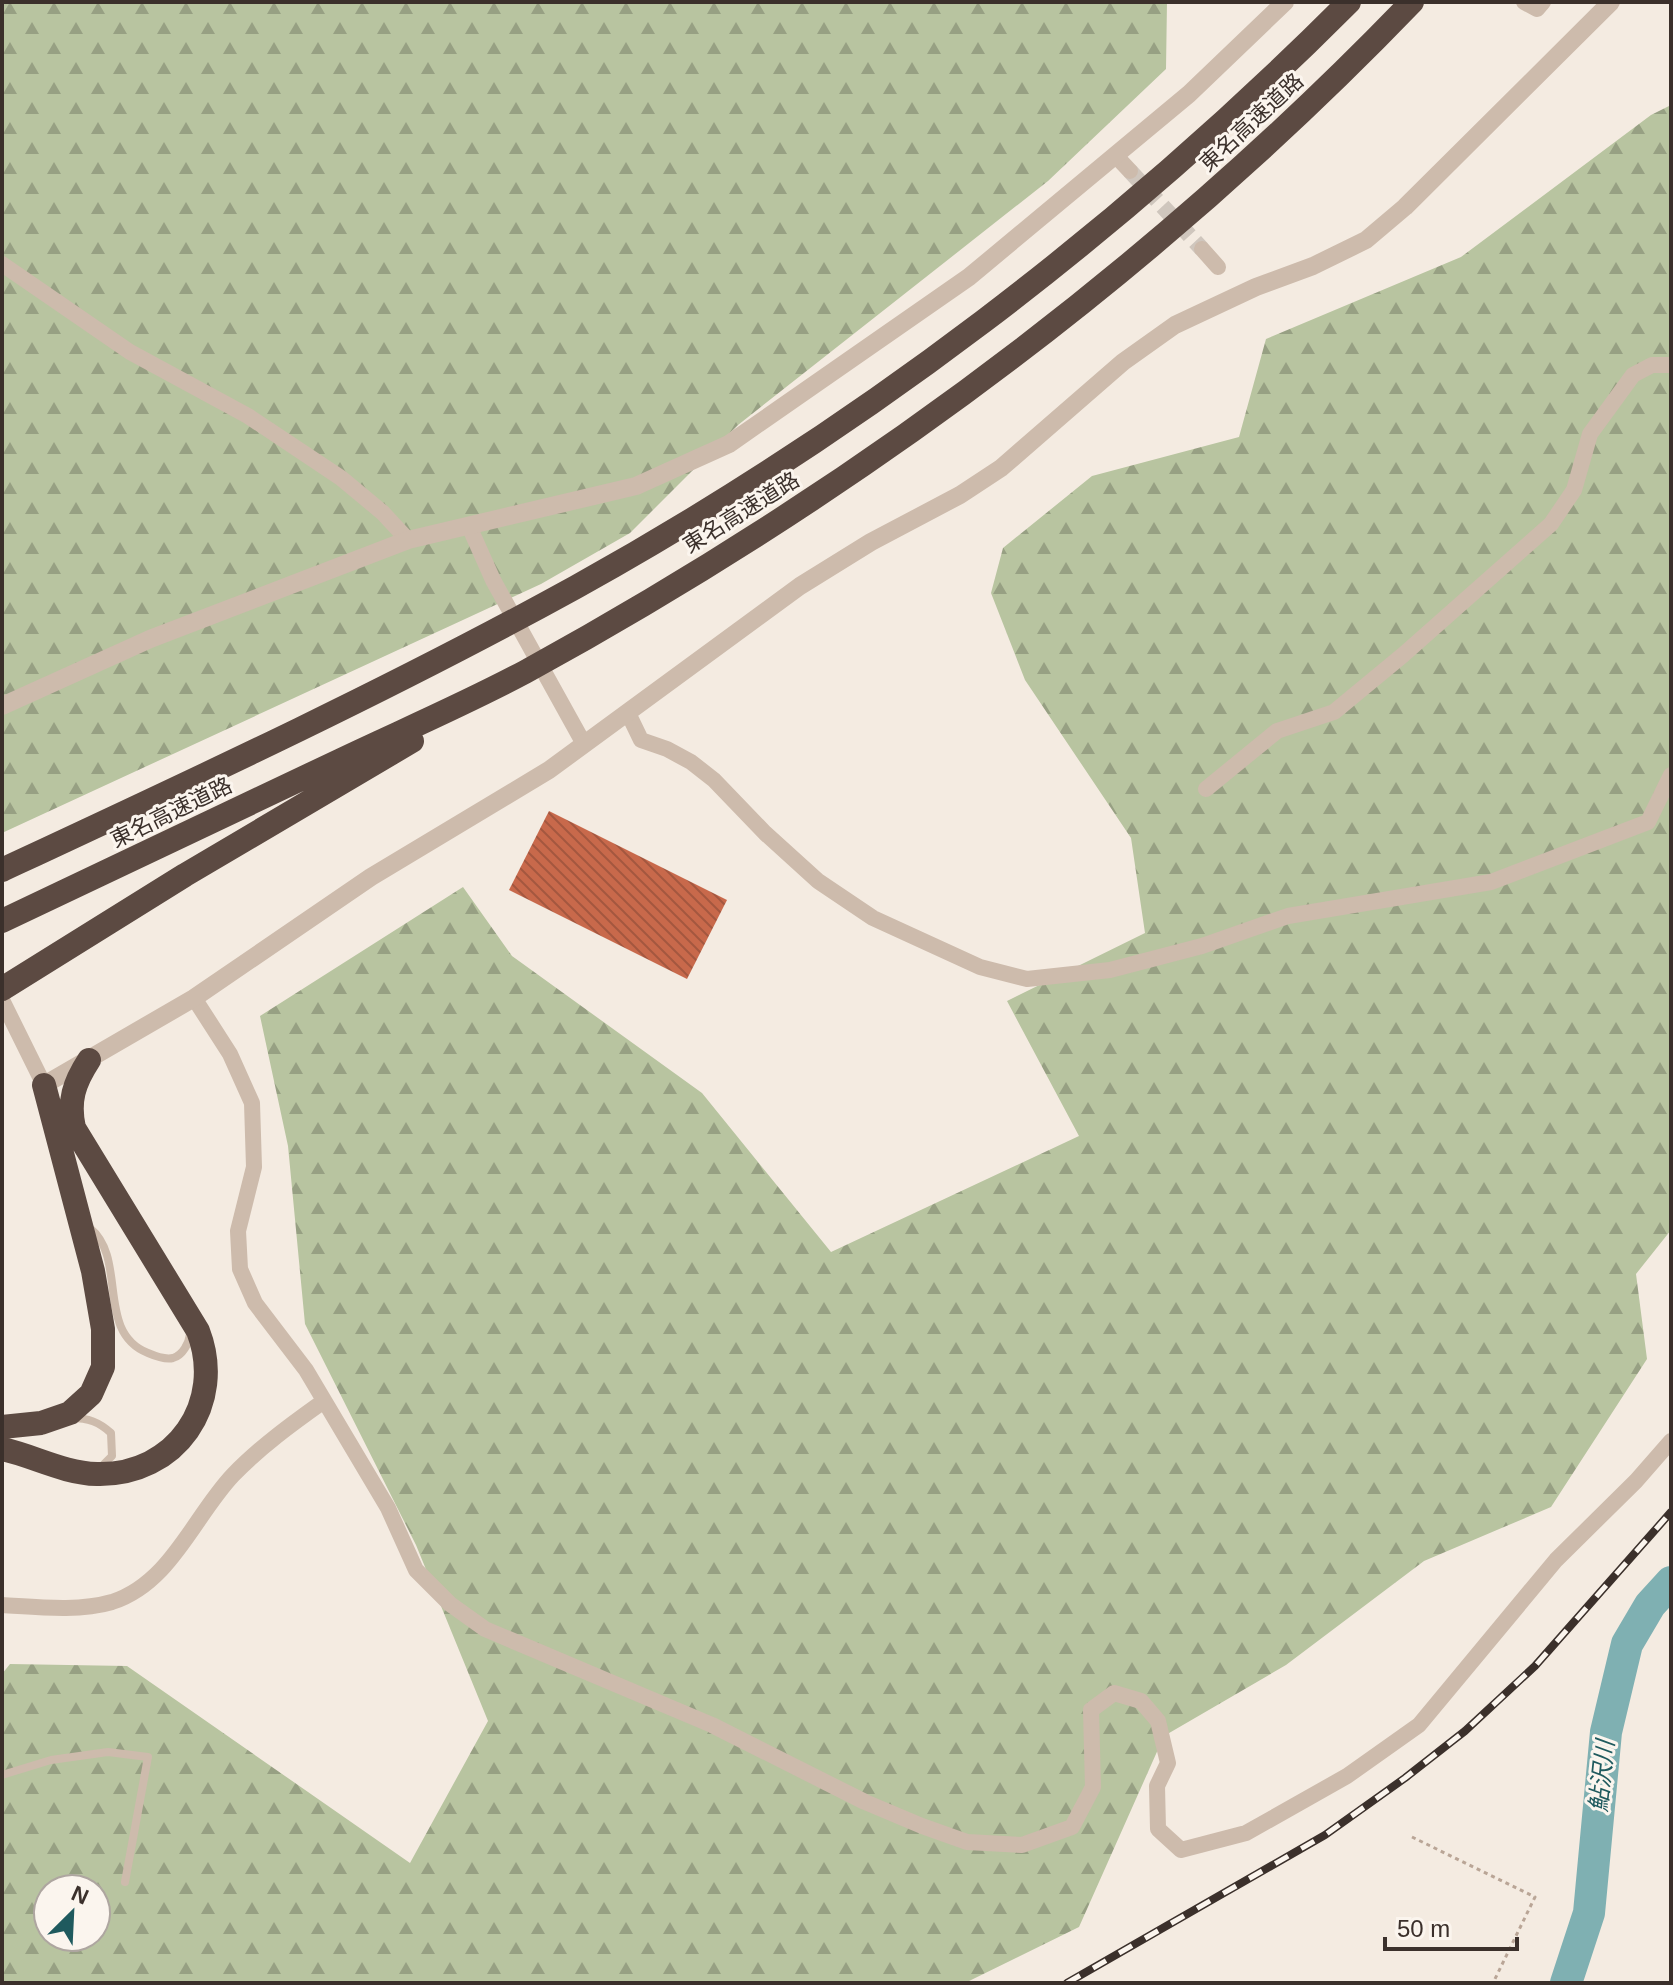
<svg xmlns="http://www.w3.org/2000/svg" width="1673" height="1985" viewBox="0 0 1673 1985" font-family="Arial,'Noto Sans JP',sans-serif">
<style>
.forest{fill:url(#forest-firs);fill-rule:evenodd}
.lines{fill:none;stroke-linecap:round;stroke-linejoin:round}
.river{stroke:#7fb0b2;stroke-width:32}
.building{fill:url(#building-back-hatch)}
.minor-tunnel{stroke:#cfc6bd;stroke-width:16;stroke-dasharray:16 8;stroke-linecap:butt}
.path{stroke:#b9a596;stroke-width:3;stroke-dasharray:4 4;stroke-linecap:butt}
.service{stroke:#cdbbac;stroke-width:8}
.minor{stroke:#cdbbac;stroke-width:16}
.tertiary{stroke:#cdbbac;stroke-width:18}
.motorway{stroke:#5c4a42;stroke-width:24}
.rail-casing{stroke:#3b302b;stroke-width:8}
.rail{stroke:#fbf5ee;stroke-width:5;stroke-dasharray:15;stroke-linecap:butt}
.labels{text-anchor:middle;stroke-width:6;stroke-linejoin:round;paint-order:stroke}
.street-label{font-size:22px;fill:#3b302b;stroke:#fbf5ee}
.water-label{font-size:24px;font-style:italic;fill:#1f5a5e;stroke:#fbf5ee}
</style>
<defs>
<pattern id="forest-firs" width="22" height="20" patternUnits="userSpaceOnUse" patternTransform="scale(2)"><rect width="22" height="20" fill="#b8c4a0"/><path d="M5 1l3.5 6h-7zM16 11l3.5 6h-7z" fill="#97a083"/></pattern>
<pattern id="building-back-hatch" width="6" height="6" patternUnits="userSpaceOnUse" patternTransform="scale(2)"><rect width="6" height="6" fill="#c8694b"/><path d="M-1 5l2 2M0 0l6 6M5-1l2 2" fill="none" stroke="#a4573f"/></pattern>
</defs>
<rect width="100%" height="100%" fill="#f4ebe1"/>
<path class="forest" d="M2,2H1167L1166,69L1048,181L738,425L630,533L541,584L2,833Z
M1671,105V1230L1636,1274L1647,1359L1551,1507L1424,1561L1286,1665L1164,1736L1079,1927L965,1983H2V1674L10,1664L127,1666L410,1863L488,1721L416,1545L305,1324L288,1146L260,1016L463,887L512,956L702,1093L831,1252L1079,1136L1007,1001L1145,933L1131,838L1025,680L991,593L1003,548L1092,476L1239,437L1266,339L1461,257L1651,115ZM48,1889H96V1937H48Z"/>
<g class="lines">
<path class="river" d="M1566,1983L1589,1913L1606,1732L1627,1644L1650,1605L1671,1582"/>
</g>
<path class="building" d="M549,811L727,900L687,979L509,890Z"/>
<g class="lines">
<path class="minor-tunnel" d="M1130,171L1202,249"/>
<path class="path" d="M1412,1837L1535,1897L1493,1983"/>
<path class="service" d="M90,1228C128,1259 95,1332 148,1353C155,1356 165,1360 173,1358C183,1355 189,1343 190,1334
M72,1418C88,1418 99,1422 111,1433L112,1456L101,1467
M2,1775L51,1760L108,1752L148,1757L125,1882"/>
<path class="minor" d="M1524,2L1537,9L1543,2
M1115,155L1130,171
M1202,249L1218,267
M2,264L130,352L248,416L341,478L383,513L408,540
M469,526L493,580L584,744
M628,713L641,740L667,749L691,762L714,780L765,833L818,881L873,918L980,967L1027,979L1110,970L1202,946L1288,916L1491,882L1648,822L1671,775
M1206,789L1277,731L1334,712L1403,655L1551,524L1574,490L1590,434L1633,375L1652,365H1671
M194,998L230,1054L252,1103L254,1167L238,1231L240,1269L255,1303L306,1370L388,1508L416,1570L450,1604L485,1629L712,1725L865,1802L922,1826L967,1842L1022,1845L1072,1827L1093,1787L1091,1710L1114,1693L1141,1701L1158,1721L1168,1763L1157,1786L1158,1829L1181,1850L1246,1833L1347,1776L1419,1725L1556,1560L1636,1481L1671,1441
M2,1000L44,1085
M2,1605C37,1607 78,1612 112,1602C171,1583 194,1516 233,1475C260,1447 293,1423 324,1401"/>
<path class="tertiary" d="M2,706L150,639L408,540L636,486L729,444L969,277L1189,94L1285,2
M44,1085L194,998L371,877L549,770L800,586L871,542L960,495L1001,468L1123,362L1175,325L1256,287L1313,266L1366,240L1405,207L1611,2"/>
<path class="motorway" d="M2,870C195,780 389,690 576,587C859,430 1121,231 1349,2
M2,921C115,868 228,814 341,760C402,731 465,704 525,672C853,492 1152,272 1412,2
M2,989L185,875L412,741
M2,1427L41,1423L70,1413L91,1394L103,1367V1329L93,1271L44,1085
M2,1449C34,1456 63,1473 97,1474C176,1476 226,1403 198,1331L74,1128C68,1101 74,1083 89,1060"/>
<g class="rail-casing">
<path id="rail" d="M1067,1983L1325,1835L1405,1778L1465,1731L1535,1666L1671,1512"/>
</g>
<use href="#rail" class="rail"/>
</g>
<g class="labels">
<g class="street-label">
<text transform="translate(1251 122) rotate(-43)" y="8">東名高速道路</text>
<text transform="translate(741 512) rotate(-32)" y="8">東名高速道路</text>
<text transform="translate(171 812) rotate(-26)" y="8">東名高速道路</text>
</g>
<g class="water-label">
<text transform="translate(1602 1776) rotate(-84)" y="8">鮎沢川</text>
</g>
</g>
<rect width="1673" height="1985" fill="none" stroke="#3b302b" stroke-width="8"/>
<g transform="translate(72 1913) rotate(24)"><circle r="38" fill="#fbf5ee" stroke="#aea6a0" stroke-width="2"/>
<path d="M0-6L14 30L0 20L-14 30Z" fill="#1f5a5e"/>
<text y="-12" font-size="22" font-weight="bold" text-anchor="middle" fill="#3b302b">N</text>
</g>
<path d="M1385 1937v12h132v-12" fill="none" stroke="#3b302b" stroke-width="4"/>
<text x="1397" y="1937" font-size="24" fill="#3b302b" stroke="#fbf5ee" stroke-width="6" paint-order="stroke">50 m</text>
</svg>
